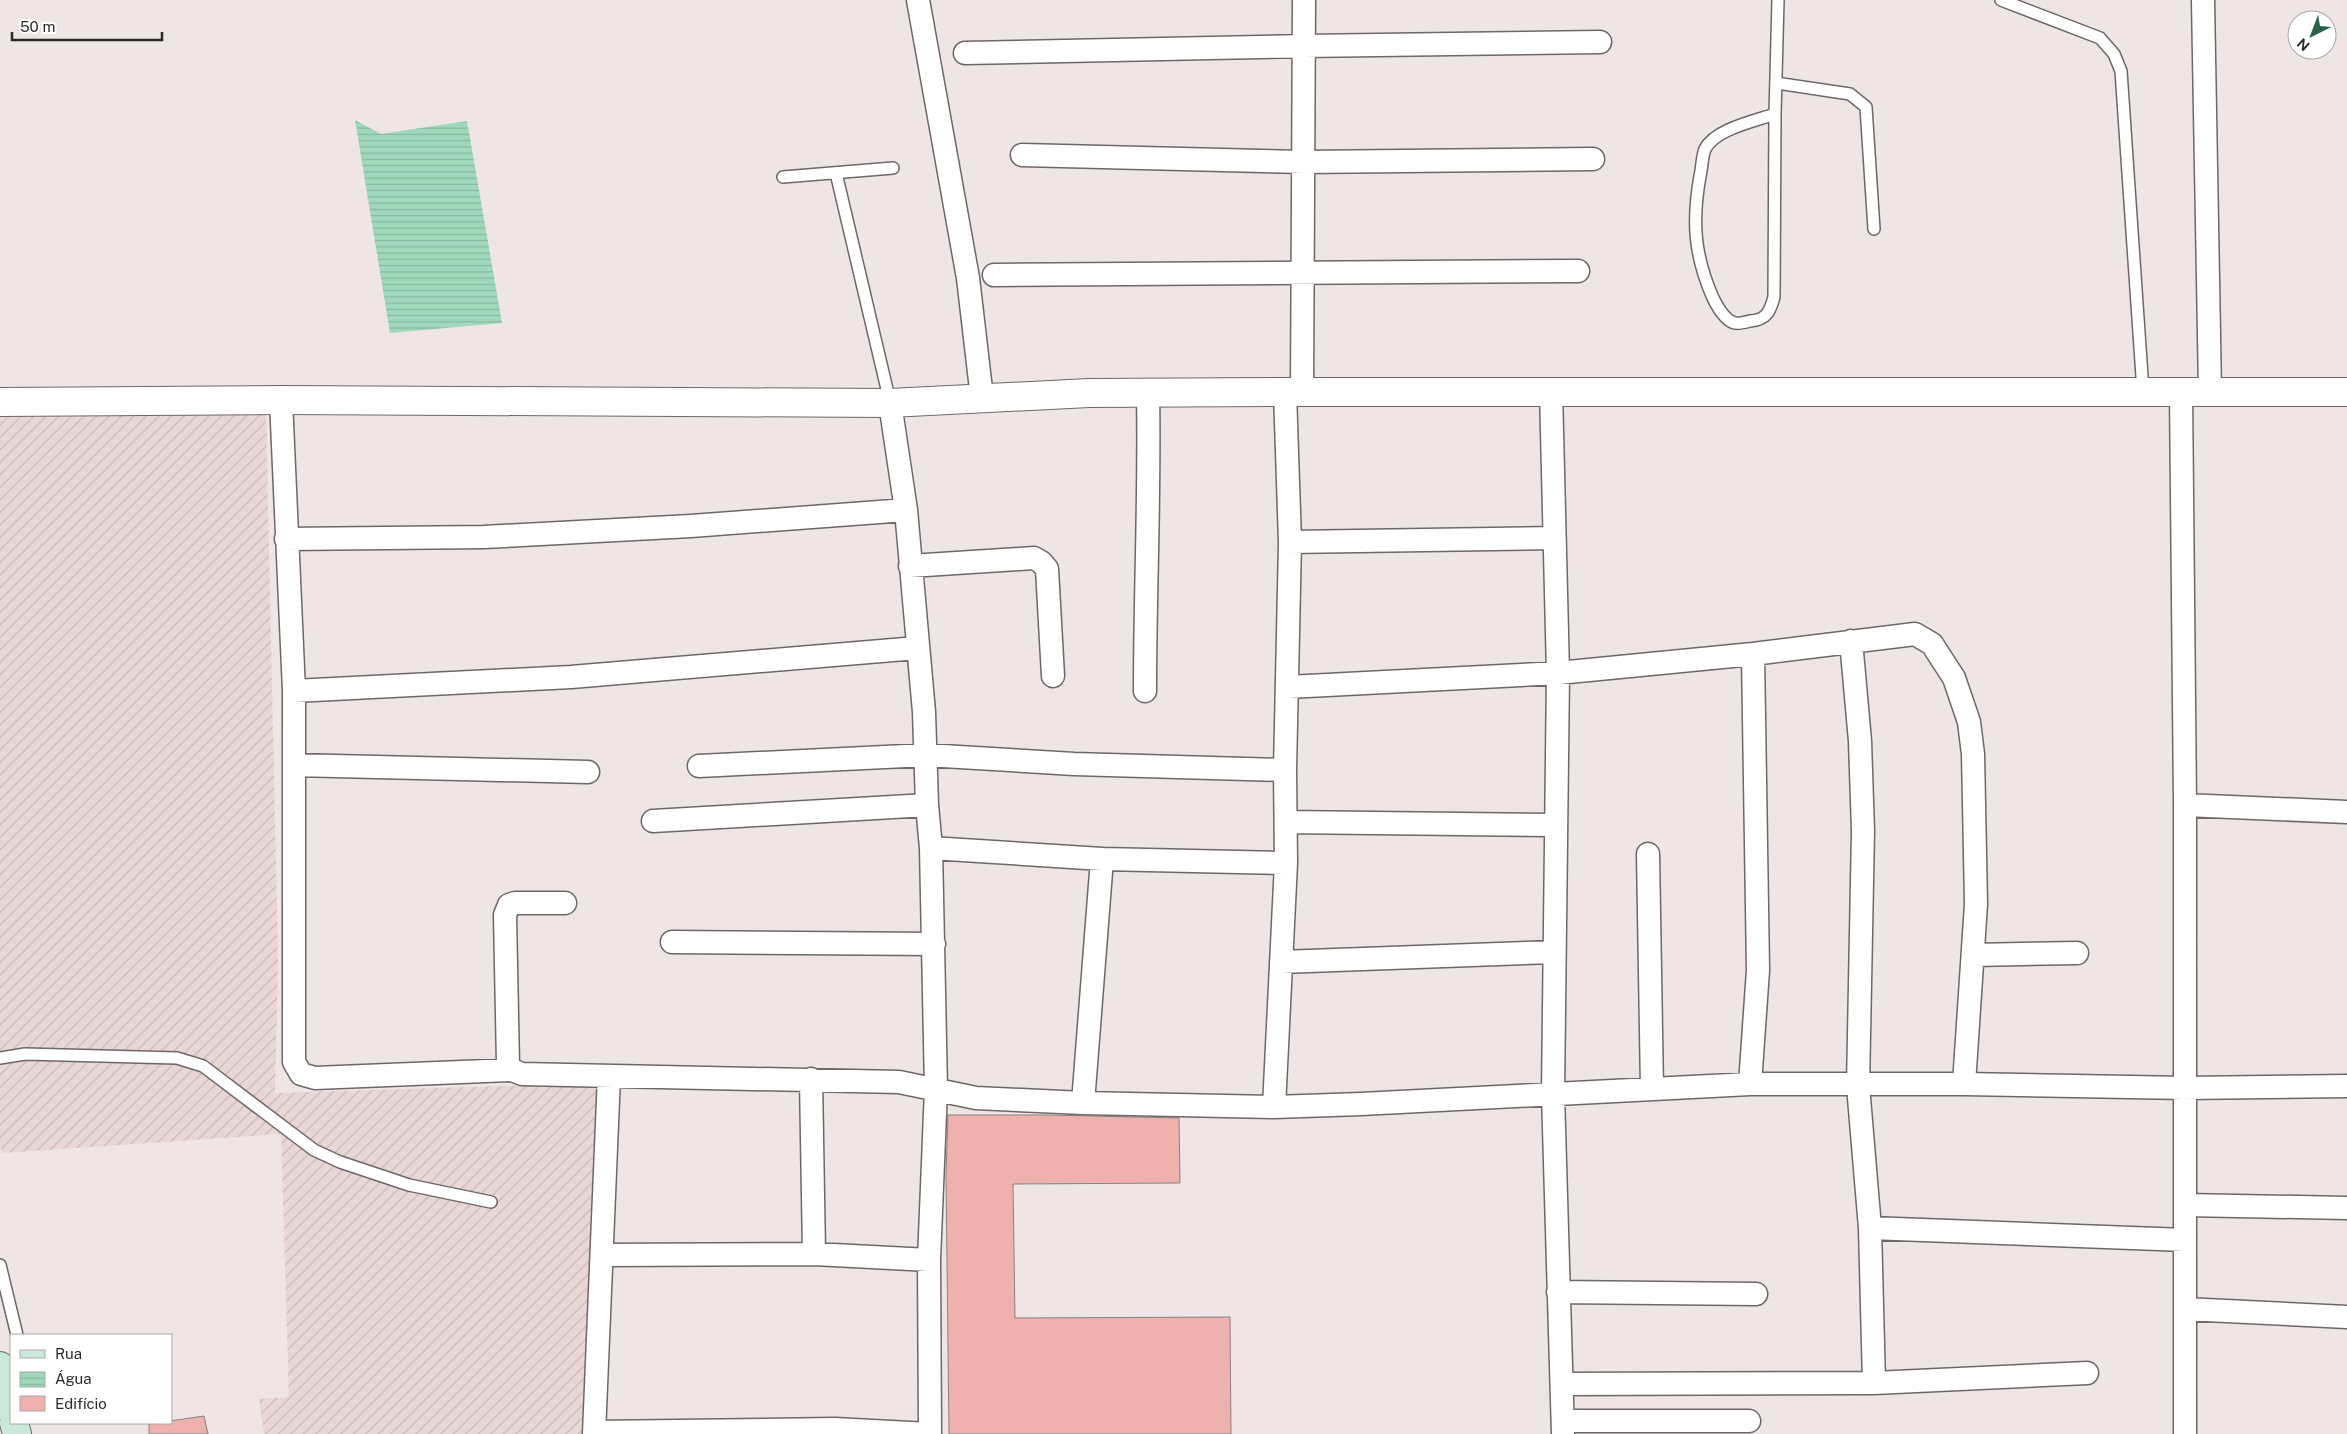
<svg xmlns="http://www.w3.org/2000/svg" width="2347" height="1434" viewBox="0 0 2347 1434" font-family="'Public Sans',sans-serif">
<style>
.industrial{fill:url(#industrial-furrows)}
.water{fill:url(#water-rules)}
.building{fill:#eeb1ad;stroke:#898180}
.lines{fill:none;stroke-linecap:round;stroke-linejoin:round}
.service-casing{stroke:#6f6767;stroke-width:14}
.minor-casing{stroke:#6f6767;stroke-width:25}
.tertiary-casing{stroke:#6f6767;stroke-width:30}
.secondary-casing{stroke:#6f6767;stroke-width:30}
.service{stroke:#fff;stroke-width:11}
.minor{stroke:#fff;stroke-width:22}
.tertiary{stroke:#fff;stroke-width:28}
.secondary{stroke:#cae9db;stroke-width:28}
</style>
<defs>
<pattern id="industrial-furrows" width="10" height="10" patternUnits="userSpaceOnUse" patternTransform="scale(1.25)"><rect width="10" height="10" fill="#e9d7d5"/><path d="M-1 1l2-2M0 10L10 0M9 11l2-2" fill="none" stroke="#c8b9b7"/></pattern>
<pattern id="water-rules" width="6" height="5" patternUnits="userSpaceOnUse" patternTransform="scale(1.25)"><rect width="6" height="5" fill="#9fd8ba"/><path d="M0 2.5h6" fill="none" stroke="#89b9a0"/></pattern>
</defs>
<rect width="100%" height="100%" fill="#eee5e4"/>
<path class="industrial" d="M0,410L266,412L278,959L275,1093L600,1083L584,1434H264L259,1399L289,1397L281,1134L2,1153L0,1146Z"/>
<path class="water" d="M355,120L381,134L467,121L502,323L390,333Z"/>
<path class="building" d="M948,1115H1048L1179,1118L1180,1183L1013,1184L1015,1318L1230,1317L1231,1434H949L946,1174Z
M204,1416L208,1434H149V1424Z"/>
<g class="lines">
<g class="service-casing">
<path id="service" d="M2001,0L2100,38L2114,54L2121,71L2143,391
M1776,83L1850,94L1866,107L1874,229
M1775,114C1755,121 1715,129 1705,149C1702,156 1702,168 1700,176C1692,221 1694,255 1713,298C1717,306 1725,321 1735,323C1739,324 1746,322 1750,321C1766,320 1770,312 1774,297L1775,114L1778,0
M836,173L890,402
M783,177L893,168
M0,1058L25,1054L177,1058L203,1066L314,1150L340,1162L409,1185L491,1202
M0,1265L17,1335"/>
</g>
<g class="minor-casing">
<path id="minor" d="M918,0L968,278L982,398
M2203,0L2210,391
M965,53L1304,46L1600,42
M1022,155L1304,162L1593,159
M994,275L1578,271
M1551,391L1558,673L1553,1094L1563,1434
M2181,391L2185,805V1434
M1302,392L1304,0
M281,400L294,691V1062L301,1074L315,1078L512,1070
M890,403L906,510L924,712L927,805L931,848L936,1089L929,1260L930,1434
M286,539L484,537L691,526L906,510
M1290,542L1553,538
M910,566L1034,558L1041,562L1047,569L1053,676
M1851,641L1860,741L1863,831L1858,1086L1870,1228L1874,1383
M1288,687L1558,673L1753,654L1915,634L1932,644L1954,678L1969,722L1973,754L1976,904L1964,1084
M294,691L571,677L917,648
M1145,691C1145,591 1150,492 1148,393
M294,765L588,772
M699,766L926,755L1074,764L1285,770
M2185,805L2347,812
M653,821L927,805
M1286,822L1555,825
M931,848L1102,859L1286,863
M1648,854L1652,1089
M565,903H515L509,905L505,915L508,1065L512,1070L522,1074L899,1082L976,1098L1083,1103L1274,1107L1361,1104L1750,1084H1964L2185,1088L2347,1086
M672,942L934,944
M1973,955L2077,953
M1281,962L1553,952
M811,1079L814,1254
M1750,1084L1758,970L1753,654
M1083,1103L1102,859
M1274,1107L1286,863L1285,770L1290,542L1285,392
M2185,1205L2347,1208
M1870,1228L2185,1240
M602,1255L814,1254L929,1260
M1558,1292L1756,1294
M2185,1309L2347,1317
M1562,1384L1874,1383L2087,1373
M1564,1421H1749
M594,1432L835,1429L929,1434
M594,1434L609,1076"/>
</g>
<g class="tertiary-casing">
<path id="tertiary" d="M0,402L281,400L890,403L1089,393L1285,392H2347"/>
</g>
<g class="secondary-casing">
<path id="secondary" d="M0,1366L11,1410
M14,1423L17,1434"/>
</g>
<use href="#service" class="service"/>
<use href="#minor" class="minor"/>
<use href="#tertiary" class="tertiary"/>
<use href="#secondary" class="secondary"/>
</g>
<rect x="10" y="1334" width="162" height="90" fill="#ffffff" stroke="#aba9a9"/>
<rect x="20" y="1350" width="25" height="8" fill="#cae9db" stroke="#aba9a9"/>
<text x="55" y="1359" font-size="15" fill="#2d2929">Rua</text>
<rect x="20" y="1372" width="25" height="15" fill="url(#water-rules)" stroke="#aba9a9"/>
<text x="55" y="1384" font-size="15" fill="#2d2929">Água</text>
<rect x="20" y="1396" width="25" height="15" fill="#eeb1ad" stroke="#aba9a9"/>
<text x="55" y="1409" font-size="15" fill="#2d2929">Edifício</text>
<g transform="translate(2312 35) rotate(222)"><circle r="24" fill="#ffffff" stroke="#aba9a9"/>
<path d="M0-4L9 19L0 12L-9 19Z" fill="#2b6249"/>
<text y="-8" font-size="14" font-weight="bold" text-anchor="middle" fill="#2d2929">N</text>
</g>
<path d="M12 32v8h150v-8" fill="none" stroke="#2d2929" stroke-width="2.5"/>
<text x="20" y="32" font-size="15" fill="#2d2929" stroke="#ffffff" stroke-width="4" paint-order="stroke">50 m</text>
</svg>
